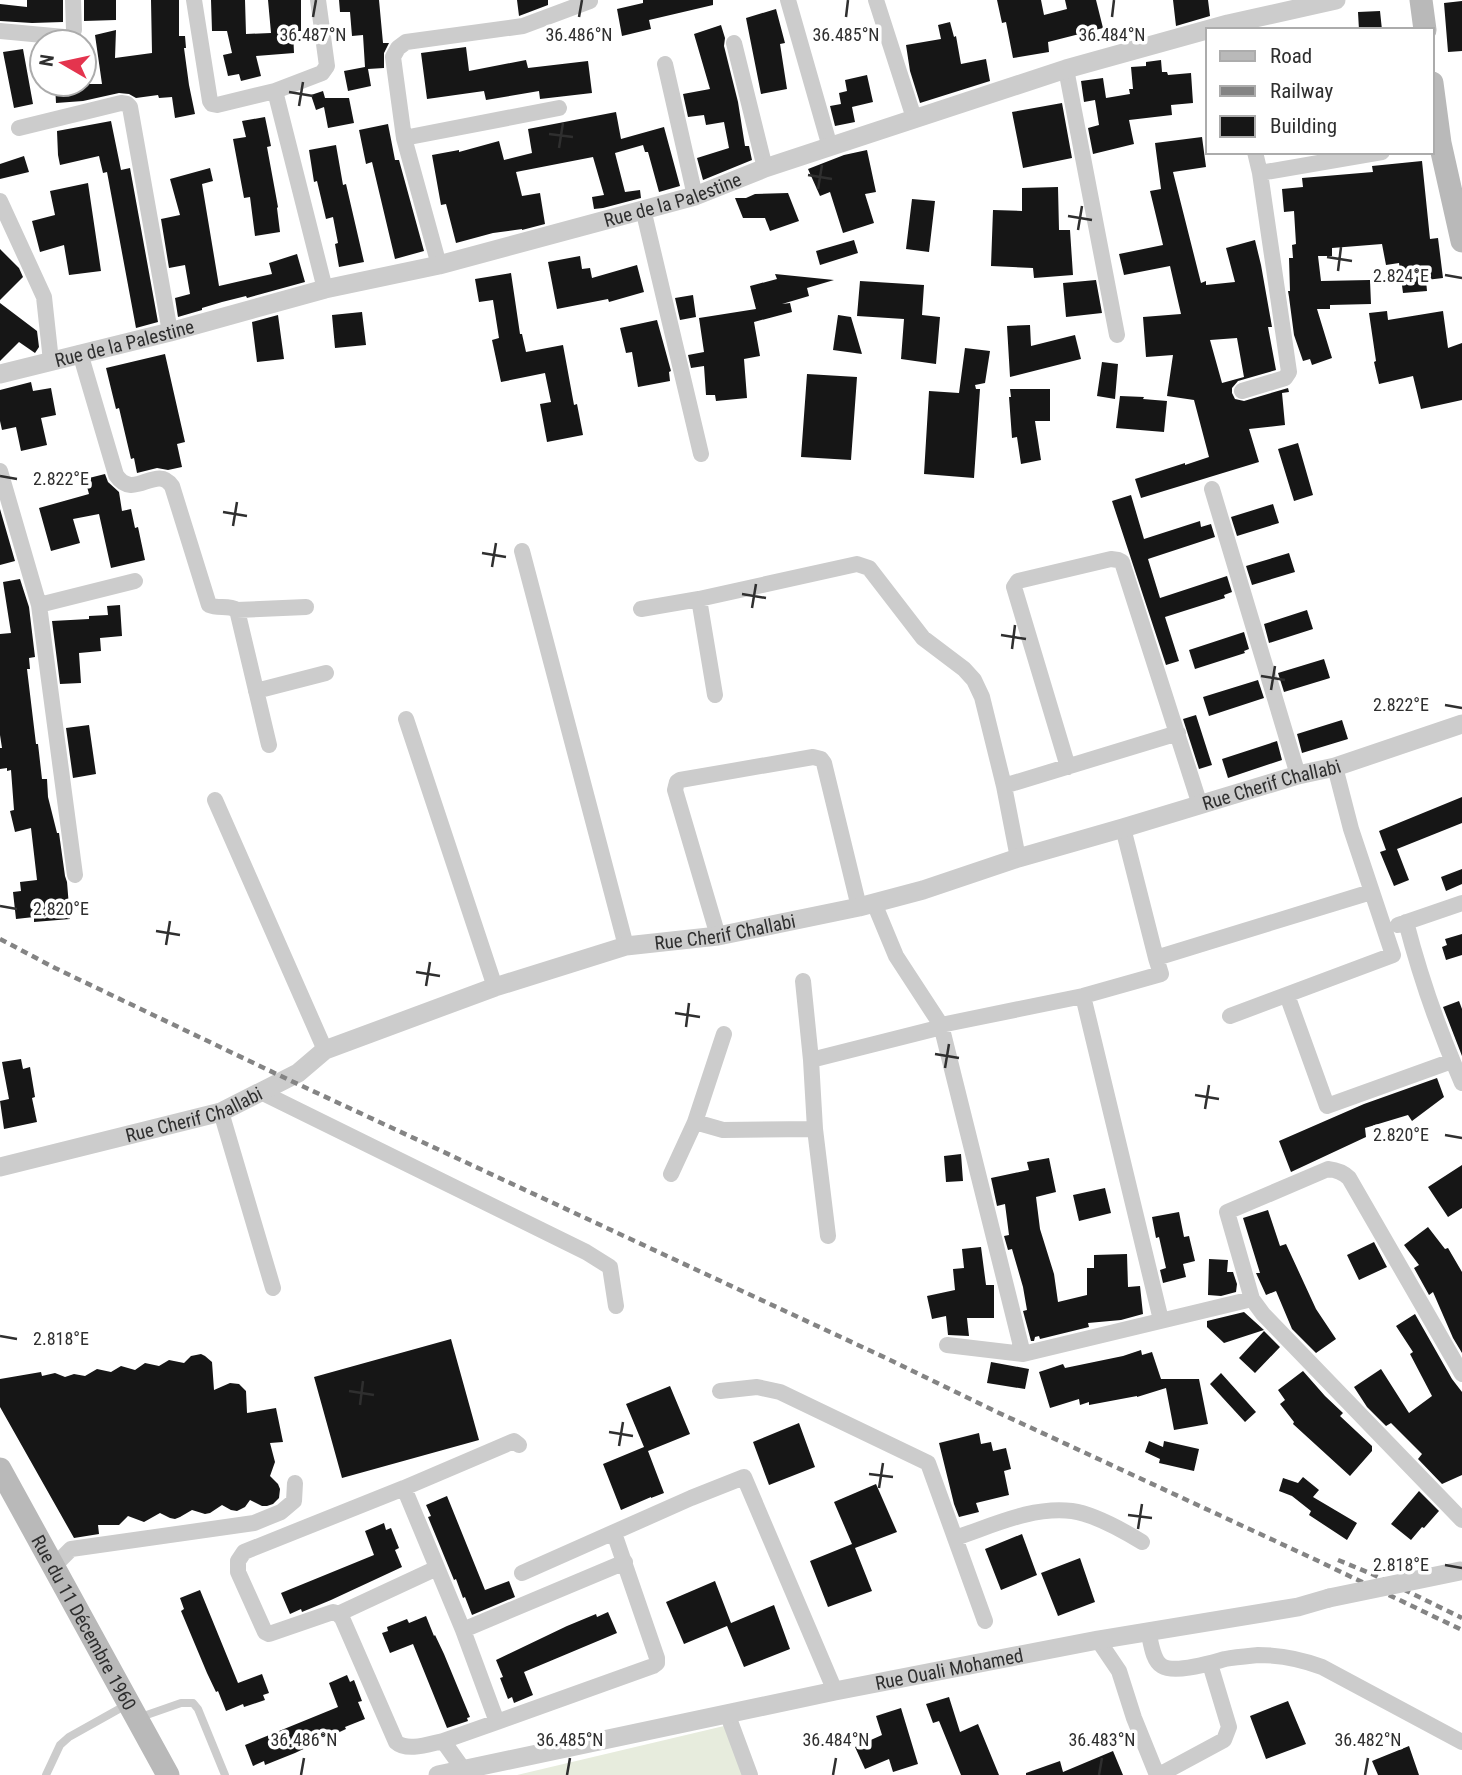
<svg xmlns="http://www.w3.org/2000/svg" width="1462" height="1775" viewBox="0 0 1462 1775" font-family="'Roboto Condensed',sans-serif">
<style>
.green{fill:#e7ecdd}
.building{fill:#161616;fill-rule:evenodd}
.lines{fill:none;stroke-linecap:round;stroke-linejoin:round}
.service{stroke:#ccc;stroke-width:8}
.minor{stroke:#ccc;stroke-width:16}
.tertiary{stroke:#ccc;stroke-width:19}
.secondary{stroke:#b9b9b9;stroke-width:23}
.rail{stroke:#848484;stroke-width:4.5;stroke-dasharray:7 5;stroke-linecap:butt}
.tertiary-bridge{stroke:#ccc;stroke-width:19}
.ticks{fill:none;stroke:#2f2f2f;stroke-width:2.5}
.labels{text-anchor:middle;stroke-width:7;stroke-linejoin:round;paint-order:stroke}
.street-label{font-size:19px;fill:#2f2f2f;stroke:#fff}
.ticks-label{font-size:18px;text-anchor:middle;fill:#2f2f2f;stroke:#fff;stroke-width:7;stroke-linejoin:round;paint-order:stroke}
</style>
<rect width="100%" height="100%" fill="#fff"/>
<path class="green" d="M724,1726L743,1775H517Z"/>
<path class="building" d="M27,0H63V22L32,23L0,21V4L27,7Z
M84,0H116V20L84,21Z
M151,0H179V36H185L186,48H184L189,85L195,114L175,118L172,97L159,98L158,95L136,98L129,94L119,93L83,101L56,103L55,84H102L95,35L116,30L115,58L152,53Z
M211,0H245L246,34L271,33L268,0H301V31H293L294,53L256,56L261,76L241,81L239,74L228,76L223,55L232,53L227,31H212Z
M339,0H379L383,43H389L384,53V68L368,69L371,86L348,91L344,71L365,67L363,35L352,36L350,12H340Z
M517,0H548V5L519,16Z
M643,0H713V5L649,20L651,29L622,36L617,9L643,3Z
M997,0H1041L1044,15L1067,9L1065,0H1096L1103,28L1048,42L1049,52L1013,58L1006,22L1002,23Z
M1173,0H1208L1210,16L1176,26Z
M1462,1V51L1448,52L1444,3Z
M776,9L785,43L780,44L787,89L761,94L746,18Z
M1380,11L1382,30H1359L1358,12Z
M950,22L954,37L956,36L961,64L986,59L990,81L920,103L910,71L906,45L941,39L938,25Z
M721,25L725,38L724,46L738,102L745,146H749L752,160L703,180L697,158L729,148L724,122L706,125L704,115L688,117L683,94L710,89L694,34Z
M466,47L469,71L526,60L528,68L588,61L592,93L540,99L539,91L486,100L484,91L427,99L421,53Z
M23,49L33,104L14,108L3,52Z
M1161,60L1162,72H1167L1168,75L1191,73L1193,103L1171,105L1172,115L1129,120L1134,144L1093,154L1088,128L1099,125L1095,100L1084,102L1081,81L1103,78L1106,98L1130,94L1129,89H1133L1131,67L1146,66V62Z
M867,75L873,102L852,107L855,122L835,126L830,106L841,104L839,93L847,91L845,80Z
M323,91L325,98H349L354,123L328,128L324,107L316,110L311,95Z
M1062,103L1072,158L1023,168L1012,112Z
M616,112L621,139L664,127L680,186L659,192L648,152H645L643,145L615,153L625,192L640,190L641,198L603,208L594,209L592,197L604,195L593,157L516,172L522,196L540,193L545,224L522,230V229L493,233L456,243L446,204L441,205L432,155L459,150V152L499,141L504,160L532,153L528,129Z
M265,117L271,146L267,147L278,207L277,208L280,232L255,236L250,197L244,198L233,139L246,137L242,121Z
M111,121L121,170L130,168L158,322L136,328L107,172L103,173L99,156L60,165L58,155L57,131Z
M388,124L395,160H399L424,251L395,259L372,162L366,164L359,130Z
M1202,137L1206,167L1173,172L1201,283L1206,281V285L1235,282L1226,248L1255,240L1261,265L1272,327H1268L1276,370L1238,381L1232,388V393L1235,399L1244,401L1288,388L1289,392L1282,393L1285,425L1249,429L1259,462L1141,498L1135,479L1185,463V465L1209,457L1194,400L1167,396L1173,355L1146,357L1143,317L1181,314L1170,266L1124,275L1119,254L1163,245L1150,191L1161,189L1155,143ZM1237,338L1244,377L1222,383L1210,340Z
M336,145L343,185L346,184L364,262L339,267L335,244L338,243L333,217L326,219L317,181L314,182L309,150Z
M867,150L876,192L865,194L874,223L843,233L830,192L820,196L808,169L844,155Z
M24,156L29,172L0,179V164Z
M1422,161L1430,239L1438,238L1443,278L1426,280L1427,291L1403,293L1399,263L1386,265L1382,244L1332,248V256H1318L1321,281L1370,280L1371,304L1330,305V309H1317L1332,358L1312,365L1310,359L1303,361L1294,335L1289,297L1288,291H1290L1289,258H1293L1292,245L1296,244L1294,211L1284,212L1282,189L1303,187L1302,178L1373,172L1372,166Z
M210,168L213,181L202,184L219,286L272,274L269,263L297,254L305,282L247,298L246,296L222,302L202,308V310L178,317L175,298L190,294L185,265L169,268L161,219L180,215L170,179Z
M88,183L101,271L69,275L64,245L40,252L32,221L55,215L50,191Z
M1058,187L1059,230H1070L1073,275L1034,278L1033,268L991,266L993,210L1022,211V188Z
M788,193L799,221L770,231L765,218H743L735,198H746L755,194Z
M912,199L935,201L929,252L906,249Z
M854,240L858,253L820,265L816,251Z
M0,249L19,268L23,277L0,300Z
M580,256L582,269L590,268L592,278L637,265L644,292L609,302L608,299L557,309L548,262Z
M511,273L520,334H522L526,352L563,345L574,405L577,404L583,435L547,442L540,404L551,402L545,373L501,382L492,340L499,338L493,300L479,302L475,279Z
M775,274L834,280L807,288L809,296L782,304L790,303L792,312L754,322L760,356L744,359L747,398L716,401L715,395H706L704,366L691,368L688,355L704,352L699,318L756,309L750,286L777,279Z
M1096,280L1102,313L1066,317L1063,283Z
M860,281L924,285L922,315L940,317L936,364L901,359L904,319L857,316Z
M693,295L696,317L680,320L675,298Z
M0,303L37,331L39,347L35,353L19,342L0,361Z
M1387,311L1388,320L1443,311L1448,348L1462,343V400L1421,409L1413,376L1379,384L1374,362L1376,361L1369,313Z
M362,312L366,345L335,348L332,315Z
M278,315L284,359L257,362L252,322Z
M838,315L851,317L862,354L833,350Z
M657,320L671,371L669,372L670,381L638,387L632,352L626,353L620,328Z
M1030,325L1031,346L1075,335L1081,359L1010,377L1007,326Z
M965,348L990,351L985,383L975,385L976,389H980L974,478L924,474L929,391L959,393Z
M165,354L185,442L177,444L182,467L168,470L157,468L137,473L134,458L131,459L119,408L116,409L106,368Z
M1102,362L1118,364L1115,399L1097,396Z
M807,374L857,377L851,460L801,457Z
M31,382L33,391L51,388L56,415L41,418L47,445L21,451L16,427L2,430L0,421V390Z
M1010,389H1050V421H1035L1041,460L1021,464L1017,437L1012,438L1009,397H1011Z
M1120,396L1144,397L1143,399L1167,401L1164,432L1116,428Z
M1298,443L1313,495L1294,501L1278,449Z
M105,474L108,482L119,492L122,511L131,509L135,528L138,527L145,560L111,568L99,514L73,519L80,543L51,551L39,508L89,494L85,479Z
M1131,495L1144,539L1200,521L1201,527L1211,524L1215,537L1148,559L1160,598L1227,576L1232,592L1224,595L1225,598L1165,617L1179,661L1166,665L1112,501Z
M1273,504L1279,523L1237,536L1231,517Z
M0,509L15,561L0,565Z
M1289,553L1295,572L1252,585L1246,566Z
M20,579L29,607L35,657L29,658L30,669H27L36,744H38L42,779H47L48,797L57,833H59L65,876L67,882L70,919L34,922V917L16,919L13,892L21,891L20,882L37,880L31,828L15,832L10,811L14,810L11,770L7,771V768L0,769V748H2L0,735V634L11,633L3,582Z
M120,605L122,636L100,638L101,651L79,653L81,683L60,684L52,621L89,619V616L108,615L107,606Z
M1307,610L1313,629L1269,643L1264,624Z
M1244,632L1249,649L1244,651L1245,653L1195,669L1189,650Z
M1324,659L1330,678L1284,692L1278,673Z
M1258,680L1264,698L1209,716L1203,697Z
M1196,715L1212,765L1199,769L1183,719Z
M1342,720L1348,739L1302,753L1297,734Z
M89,725L96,774L73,778L66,728Z
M1277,741L1282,760L1228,778L1222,759Z
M1462,797V823L1397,849L1409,880L1394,886L1380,852L1386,850L1379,831Z
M1462,869V884L1446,891L1441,877Z
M1462,934V955L1446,960L1442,947L1447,945L1445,939Z
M1459,1001L1462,1009V1056L1443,1007Z
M21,1059L23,1069L30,1067L35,1097L32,1098L37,1122L4,1129L0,1101L9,1099L2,1062Z
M1437,1078L1444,1097L1412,1121L1408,1115L1365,1128L1366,1137L1291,1172L1279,1141L1364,1104Z
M961,1154L963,1181L946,1182L944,1156Z
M1049,1158L1056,1192L1036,1197L1040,1229L1054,1274L1058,1302L1087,1295V1268H1094V1255L1127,1254L1128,1287L1140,1286L1143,1314L1121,1320L1088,1323L1089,1327L1040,1339L1039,1336L1035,1337L1034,1341H1031L1023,1311L1027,1310L1023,1287L1012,1249L1008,1250L1004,1236L1009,1235L1005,1204L997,1206L991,1178L1029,1170L1027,1162Z
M1462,1165V1208L1448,1217L1428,1187Z
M1105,1188L1111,1213L1079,1221L1073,1195Z
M1268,1210L1280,1246L1286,1244L1316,1309L1336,1339L1316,1353L1292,1329L1276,1291L1266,1295L1256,1273H1260L1243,1218Z
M1179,1212L1184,1237L1189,1236L1195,1261L1183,1264L1186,1277L1163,1283L1160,1270L1166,1268L1159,1237L1156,1238L1152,1217Z
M1428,1227L1445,1249L1448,1248L1462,1272V1353L1453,1338L1433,1292L1429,1295L1414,1268L1419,1265L1404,1245Z
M1374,1242L1387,1267L1359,1280L1347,1255Z
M981,1247L986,1285H994V1318H967L969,1336L948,1335L946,1316L932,1319L927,1296L955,1290L953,1269L964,1268L962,1249Z
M1209,1259L1228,1260L1227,1272H1233L1237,1284L1236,1292L1221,1296L1208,1295Z
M1244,1312L1264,1330L1224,1343L1207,1327V1321Z
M1415,1314L1452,1379L1462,1392V1475L1442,1484L1418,1459L1422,1454L1391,1423L1386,1426L1367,1407L1354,1387L1381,1369L1409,1413L1432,1396L1410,1354L1413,1352L1396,1326Z
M1264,1331L1280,1347L1255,1373L1239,1358Z
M451,1339L479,1440L342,1478L314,1377Z
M1141,1350L1142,1355L1152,1352L1161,1379H1199L1208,1424L1174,1430L1166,1388L1137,1397V1396L1089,1405V1402L1080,1405L1079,1399L1050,1408L1039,1372L1063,1364L1065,1368L1123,1356Z
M201,1354L205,1356L212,1362L214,1390L230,1383L239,1384L246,1391L247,1413L276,1408L283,1442L270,1443L275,1462L270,1476L278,1484L280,1489L279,1498L273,1504L267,1506H262L250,1500L245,1507L237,1511L231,1510L222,1505L210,1513L205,1514L192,1510L180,1517L175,1519L170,1518L160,1513L144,1522L128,1516L119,1525H98L99,1534L74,1538L0,1407V1379L41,1372L42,1376L55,1373L65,1377L74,1374L85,1376L97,1369L111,1372L121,1366L135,1370L145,1363L159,1366L169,1360L184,1363L191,1356Z
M991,1362L1029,1369L1025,1389L987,1383Z
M1303,1371L1325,1396L1343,1413L1340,1416L1372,1446V1451L1350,1476L1293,1424L1294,1422L1280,1404L1285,1400L1278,1390Z
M1221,1373L1256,1412L1245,1422L1210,1384Z
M670,1386L690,1434L648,1451L664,1493L651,1498V1497L621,1510L603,1464L644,1447L626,1404Z
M799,1423L815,1467L769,1485L753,1442Z
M979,1433L981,1444L991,1442L993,1451L1006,1448L1011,1469L1004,1471L1009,1495L976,1503L979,1512L959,1517L954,1504L939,1443Z
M1149,1441L1163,1447L1164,1441L1199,1449L1194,1471L1159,1463L1160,1459L1145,1452Z
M1303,1477L1319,1490L1313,1497L1357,1523L1347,1540L1309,1515L1311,1511L1292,1496L1279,1491L1283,1478L1298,1483Z
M876,1484L897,1532L855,1548L872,1591L828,1607L810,1561L852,1544L834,1502Z
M1419,1491L1439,1511L1424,1528L1422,1527L1411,1540L1391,1524Z
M447,1496L485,1590L509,1581L515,1597L472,1615L465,1597L463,1598L456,1579L454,1580L428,1517L431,1516L426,1505Z
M384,1523L386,1530L391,1528L399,1548L395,1550L402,1567L331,1600L302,1612L301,1609L290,1614L281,1593L374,1555L365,1531Z
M1022,1534L1037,1575L1001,1590L985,1549Z
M1080,1558L1095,1602L1058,1616L1041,1573Z
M715,1581L731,1623L774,1605L790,1649L744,1667L727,1626L684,1644L666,1602Z
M200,1590L238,1683L262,1674L269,1693L263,1695L265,1700L244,1707L243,1704L226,1711L218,1691L216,1692L207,1673L181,1611L184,1609L180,1598Z
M608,1612L617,1633L524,1672L533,1695L514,1703L512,1697L508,1699L500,1678L503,1677L496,1660L567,1626L596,1614L597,1617Z
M426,1616L434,1636L435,1635L444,1654L470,1717L467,1718L468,1721L447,1728L413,1644L390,1653L382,1633L388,1631L387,1627L407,1619L409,1623Z
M347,1675L350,1682L354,1680L362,1701L358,1702L365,1719L345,1727L346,1729L295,1753L265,1765L264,1761L253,1766L245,1745L338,1707L329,1683Z
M949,1697L960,1732L978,1724L999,1775H961L939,1721L933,1723L926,1704Z
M1288,1701L1306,1744L1266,1759L1250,1716Z
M901,1708L918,1764L893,1772L889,1759L865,1769L855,1747L882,1735L876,1716Z
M1409,1746L1419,1775H1378L1372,1761Z
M1113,1751L1123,1775H1026V1773L1060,1761L1063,1772Z"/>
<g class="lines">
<path class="service" d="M138,1718L181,1703H193L198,1709L225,1775
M46,1775L60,1745L69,1737L128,1704"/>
<path class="minor" d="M194,0L210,101L212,104L217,105L275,91L322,73L327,66L318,0
M788,0L830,147
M876,0L914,118
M0,31L64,37L71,35L74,30L73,0
M734,43L765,168
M665,64L695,196
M1066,69L1117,335
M275,91L325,289
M19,128L121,103L127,104L130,107L170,332
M404,138L393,57L398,48L406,42L523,26L590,1
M1260,173L1382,152
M0,201L44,297L51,361
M643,209L701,454
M439,265L404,138L559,108
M80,353L116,475C134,502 156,463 172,486L209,605C218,609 228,605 237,610L269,745
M1242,391L1285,378L1289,372L1260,173L1255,152
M0,471L39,605L135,581
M1212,489L1298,775
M522,551L626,946
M699,599L715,695
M39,605L75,875
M641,609L699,599L857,564L869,568L923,638L964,669L974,680L982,697L1004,786L1018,858
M237,610L306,607
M256,691L326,673
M406,719L495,987
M1068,767L1014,587L1018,581L1111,559L1118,560L1122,562L1200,805
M1004,786L1178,733
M215,800L325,1050
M1123,828L1156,958L1371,892
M874,903L896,956L941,1025L1083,996L1161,974L1156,958
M1406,922C1420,976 1439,1031 1462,1083
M1398,925L1462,903
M718,936L675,790L677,782L680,780L813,757L821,759L824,763L859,907
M803,981L811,1060L934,1029L941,1025L1023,1354
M1287,995L1327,1106L1452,1061
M1083,996L1161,1320
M1230,1016L1393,955L1351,829L1335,767
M724,1034L695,1122L723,1130L815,1129L811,1060
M261,1092L586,1252L610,1267L616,1306
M221,1112L273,1288
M815,1129L828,1236
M671,1174L695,1122
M1252,1299L1227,1212L1328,1169C1337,1170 1343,1172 1349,1178L1462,1374
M947,1345L1023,1354L1252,1299L1263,1314L1462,1520
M720,1391L757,1387L780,1392L928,1463L985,1621
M404,1488L463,1630L497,1722L443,1741
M955,1538C992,1526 1032,1506 1072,1511C1093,1514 1124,1531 1142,1542
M53,1567L71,1549L254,1523L281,1512L294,1501L295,1483
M522,1573L691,1498L744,1477L835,1691
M338,1614L437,1568
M463,1630L625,1562
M1148,1631C1151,1641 1152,1660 1162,1666C1175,1674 1210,1663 1225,1659C1236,1657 1248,1656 1258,1655C1281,1655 1301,1659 1322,1667L1462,1742
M1098,1640L1119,1671L1134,1718L1157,1775
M727,1713L750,1775
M497,1722L653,1666L657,1663V1658L614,1533
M463,1769L443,1741C429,1744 407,1752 396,1742L342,1618L338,1614L333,1612L272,1633L269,1634L265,1632L238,1572V1561L244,1552L404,1488L514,1441L519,1445
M1159,1775L1224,1740L1229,1727L1210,1664"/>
<g class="tertiary">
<path id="s1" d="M0,374L170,332L325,289L439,265L695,196L765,168L1066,69L1228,24L1336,0"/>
<path id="s2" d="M0,1167L221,1112L298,1073L325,1050L495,987L626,946L718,936L859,907L923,890L1018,858L1123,828L1298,775L1335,767L1462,724"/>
<path id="s3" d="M438,1775L835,1691L1098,1640L1298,1607L1329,1598"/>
</g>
<g class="secondary">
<path d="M1421,0L1425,30"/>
<path d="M1432,83L1440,143L1462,241"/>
<path id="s4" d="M0,1469L168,1775"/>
</g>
<path class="rail" d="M0,939L55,968L287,1079L888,1359L997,1412L1314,1559L1462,1630
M1338,1560L1372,1574L1462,1618"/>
<path class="tertiary-bridge" d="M1329,1598L1460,1571"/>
</g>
<path class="ticks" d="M313,17L316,0M579,17L582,0M846,17L848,0M1112,17L1114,0M289,92L313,96M299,106L303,82M549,134L573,137M559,148L563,123M808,175L832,179M818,189L822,165M1068,216L1092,220M1078,230L1082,206M1327,257L1352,261M1338,271L1341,247M1445,275L1462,278M0,476L17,479M223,512L247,516M233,526L237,502M482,553L506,557M492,567L496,543M742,594L766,598M752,608L756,584M1001,635L1026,639M1012,649L1015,625M1261,676L1285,680M1271,690L1275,666M1445,705L1462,708M0,906L17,909M156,931L180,935M166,945L170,921M416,972L440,976M426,986L430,962M675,1013L700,1017M686,1027L689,1003M935,1054L959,1058M945,1068L949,1044M1195,1095L1219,1099M1205,1109L1209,1085M1445,1135L1462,1138M0,1336L17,1339M349,1391L374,1395M360,1405L363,1381M609,1432L633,1436M619,1446L623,1422M869,1474L893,1477M879,1488L883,1463M1128,1515L1152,1518M1138,1529L1142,1504M1445,1565L1462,1568M301,1775L304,1758M567,1775L570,1758M833,1775L836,1758M1099,1775L1102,1758M1365,1775L1368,1758"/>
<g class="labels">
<g class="street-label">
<text dy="7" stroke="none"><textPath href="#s1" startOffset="695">Rue de la Palestine</textPath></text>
<text dy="7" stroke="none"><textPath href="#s1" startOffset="128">Rue de la Palestine</textPath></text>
<text dy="7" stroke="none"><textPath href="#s2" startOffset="1335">Rue Cherif Challabi</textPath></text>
<text dy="7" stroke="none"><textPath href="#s2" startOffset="768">Rue Cherif Challabi</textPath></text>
<text dy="7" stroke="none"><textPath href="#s2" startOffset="201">Rue Cherif Challabi</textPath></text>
<text dy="7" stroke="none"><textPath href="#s4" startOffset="175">Rue du 11 Décembre 1960</textPath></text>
<text dy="7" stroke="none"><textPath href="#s3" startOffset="522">Rue Ouali Mohamed</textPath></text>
</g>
</g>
<g class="ticks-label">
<text x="313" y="41">36.487°N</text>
<text x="579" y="41">36.486°N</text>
<text x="846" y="41">36.485°N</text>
<text x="1112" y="41">36.484°N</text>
<text x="1401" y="282">2.824°E</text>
<text x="61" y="485">2.822°E</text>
<text x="1401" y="711">2.822°E</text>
<text x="61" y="915">2.820°E</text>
<text x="1401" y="1141">2.820°E</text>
<text x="61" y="1345">2.818°E</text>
<text x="1401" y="1571">2.818°E</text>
<text x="304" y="1746">36.486°N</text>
<text x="570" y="1746">36.485°N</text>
<text x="836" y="1746">36.484°N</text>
<text x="1102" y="1746">36.483°N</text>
<text x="1368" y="1746">36.482°N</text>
</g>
<rect x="1206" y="28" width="228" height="126" fill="#ffffff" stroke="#acacac" stroke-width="2"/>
<rect x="1220" y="51" width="35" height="10" fill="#b9b9b9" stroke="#acacac" stroke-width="2"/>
<text x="1270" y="63" font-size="21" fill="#2f2f2f">Road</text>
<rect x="1220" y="86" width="35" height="10" fill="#848484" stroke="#acacac" stroke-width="2"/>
<text x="1270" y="98" font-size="21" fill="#2f2f2f">Railway</text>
<rect x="1220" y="116" width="35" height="21" fill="#161616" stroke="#acacac" stroke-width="2"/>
<text x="1270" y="133" font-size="21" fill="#2f2f2f">Building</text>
<g transform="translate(63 63) rotate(279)"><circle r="33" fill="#ffffff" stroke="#acacac" stroke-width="2"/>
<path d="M0-5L12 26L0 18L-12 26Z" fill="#e4344e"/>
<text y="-10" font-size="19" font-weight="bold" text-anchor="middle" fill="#2f2f2f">N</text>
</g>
</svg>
